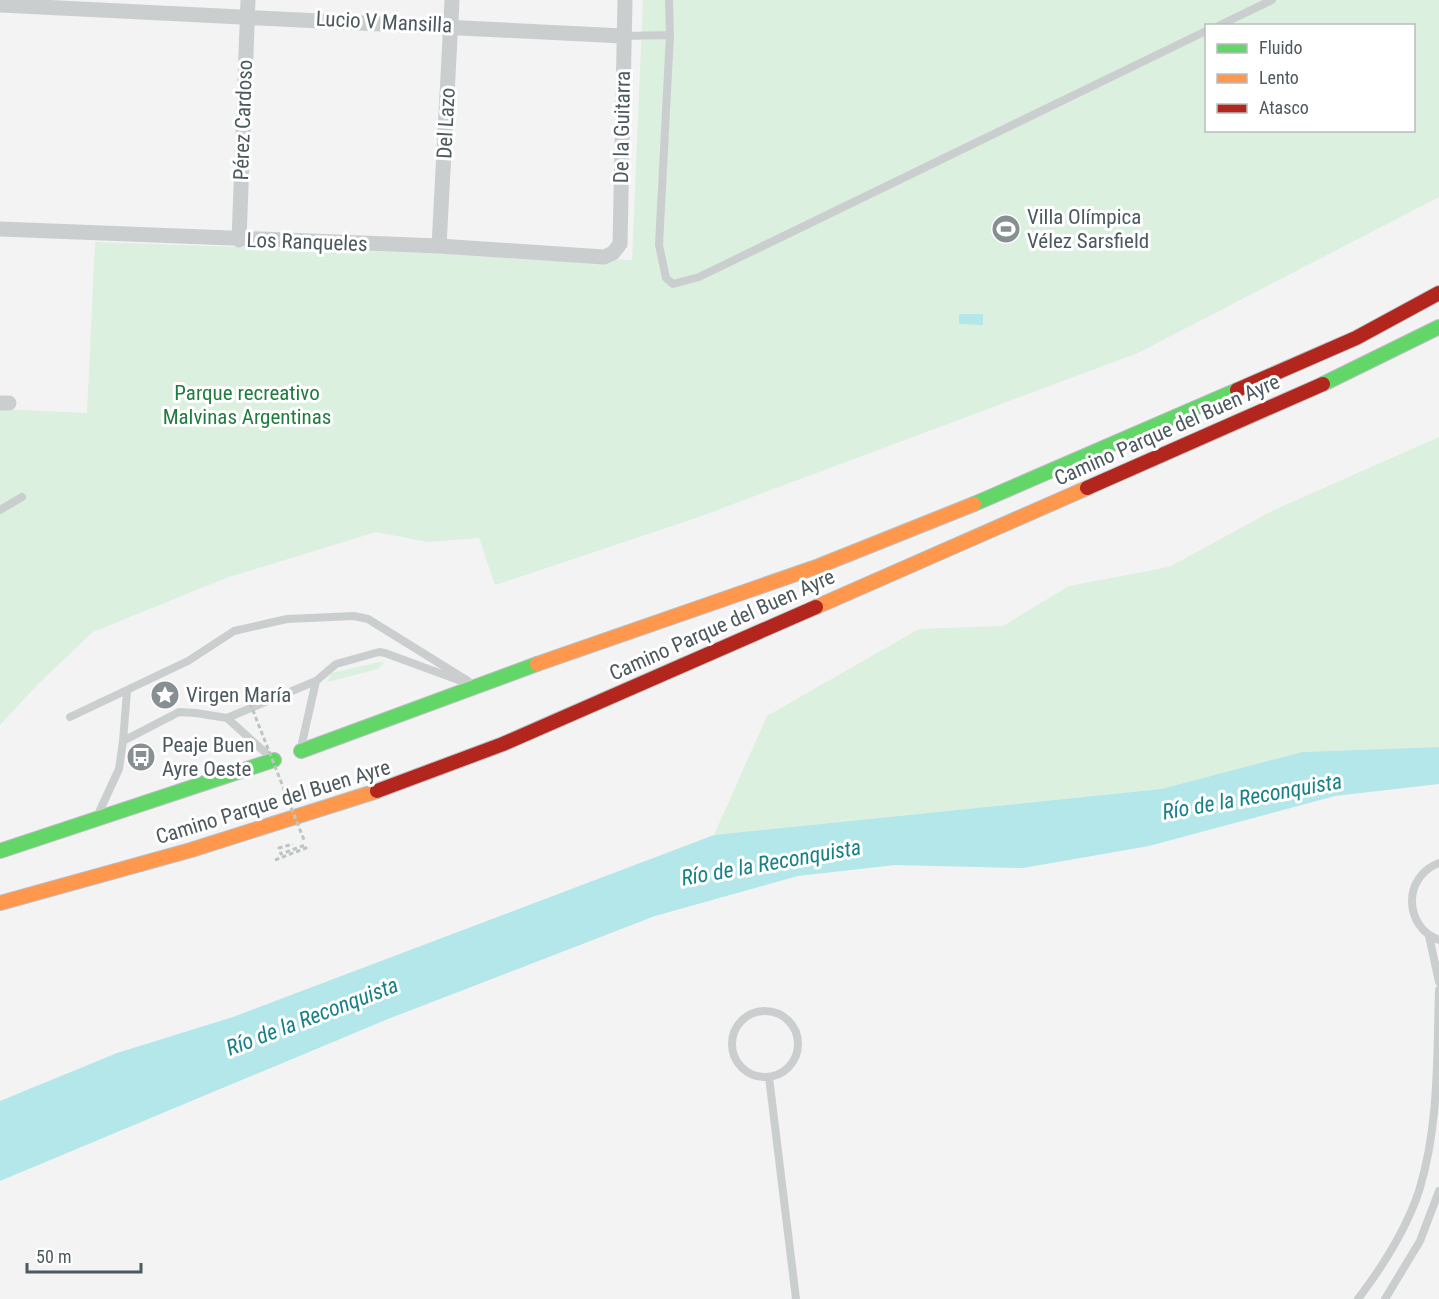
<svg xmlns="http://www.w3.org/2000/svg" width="1439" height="1299" viewBox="0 0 1439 1299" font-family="'Roboto Condensed',sans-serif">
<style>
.green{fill:#dbf0df;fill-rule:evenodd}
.water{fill:#b3e7ea}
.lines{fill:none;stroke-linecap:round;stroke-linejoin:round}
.fast-casing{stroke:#b9bec2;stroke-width:16}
.slow-casing{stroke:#b9bec2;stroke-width:16}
.jam-casing{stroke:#b9bec2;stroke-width:16}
.path{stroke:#bcc6c1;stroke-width:3;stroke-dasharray:4.5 3;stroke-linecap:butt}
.lane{stroke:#cbcecf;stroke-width:8}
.street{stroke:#cbcecf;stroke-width:15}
.fast{stroke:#63d668;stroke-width:14}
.slow{stroke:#ff974d;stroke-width:14}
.jam{stroke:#b3261e;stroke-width:14}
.path-bridge{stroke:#bcc6c1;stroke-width:3;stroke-dasharray:4.5 3;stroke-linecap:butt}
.labels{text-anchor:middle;stroke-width:6;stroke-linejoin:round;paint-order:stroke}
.street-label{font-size:21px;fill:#4c595e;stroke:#fff}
.poi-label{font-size:21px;fill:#4c595e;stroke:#fff;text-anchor:start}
.park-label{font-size:21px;fill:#207c3f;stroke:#fff}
.water-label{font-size:22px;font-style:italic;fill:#178187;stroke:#fff}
</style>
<rect width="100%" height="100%" fill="#f4f3f3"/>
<path class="green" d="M643,0H1439V197L1138,353L696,518L495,585L479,538L428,542L376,532L226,578L93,632L39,683L0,725V409L87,413L95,242L632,260ZM1206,26H1414V130H1206Z
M1439,437V747L1302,752L1161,789L714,835L767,716L919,629L1003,626L1069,586L1169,567L1274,510Z
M379,662L384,663L378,669L327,682L332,673Z"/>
<path class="water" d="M959,314H983V325L959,324Z
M1439,747V784L1335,796L1149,846L1023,868L895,865L798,876L655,916L388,1019L0,1181V1101L117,1053L233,1017L714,835L1161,789L1302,752Z"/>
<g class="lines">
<g class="fast-casing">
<path id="fast" d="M1323,384L1439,327
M974,504L1237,390
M301,751L537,664
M0,851L274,760"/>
</g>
<g class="slow-casing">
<path id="slow" d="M816,607L1087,488
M537,664L819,566L974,504
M0,903L191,850L377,791"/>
</g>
<g class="jam-casing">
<path id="jam" d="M1237,390L1356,338L1439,293
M1087,488L1323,384
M377,791L503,744L816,607"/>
</g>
<path class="path" d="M275,860L306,848L305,845L281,854L279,848L293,844"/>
<path class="lane" d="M669,0L670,35
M1218,26L1272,0
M623,36L670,35L659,245L666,278L673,284L699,277L1206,31
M0,510L22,497
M70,717L188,661L234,631L287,619L354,616L368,619L468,681
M227,718L316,681
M123,741L127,691
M302,743L316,681L336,664L379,652L385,653L461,681
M100,810L119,769L123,741L179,712L196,713L227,718L268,755
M1439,863C1402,877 1404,927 1439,940
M1429,936L1439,982
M732 1044a33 33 0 1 1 66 0a33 33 0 1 1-66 0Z
M769,1077L796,1299
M1358,1299C1383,1266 1406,1230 1419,1191C1439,1127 1437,1056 1439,990
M1385,1299L1420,1241L1439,1191"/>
<path class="street" d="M0,5L623,36
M0,229L439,246L604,257L613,253L620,244L625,0
M239,240L248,0
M439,246L452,0
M0,403H9"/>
<use href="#fast" class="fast"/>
<use href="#slow" class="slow"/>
<use href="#jam" class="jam"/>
<path class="path-bridge" d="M250,703L304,840"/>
</g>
<defs>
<g id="stadium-disc" transform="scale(1.5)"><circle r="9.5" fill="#878f92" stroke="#fff"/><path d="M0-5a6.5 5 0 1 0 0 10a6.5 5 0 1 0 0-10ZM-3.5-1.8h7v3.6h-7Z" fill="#fff"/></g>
<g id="sight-disc" transform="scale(1.5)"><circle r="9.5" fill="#878f92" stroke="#fff"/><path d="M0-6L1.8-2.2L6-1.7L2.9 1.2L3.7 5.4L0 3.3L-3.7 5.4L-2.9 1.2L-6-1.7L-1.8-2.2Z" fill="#fff"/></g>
<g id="bus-disc" transform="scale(1.5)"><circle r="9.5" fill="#878f92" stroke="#fff"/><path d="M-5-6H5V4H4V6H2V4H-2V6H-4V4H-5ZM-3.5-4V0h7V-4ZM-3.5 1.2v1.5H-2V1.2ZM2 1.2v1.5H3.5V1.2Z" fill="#fff"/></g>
</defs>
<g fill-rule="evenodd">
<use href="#stadium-disc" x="1006" y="229"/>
<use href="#sight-disc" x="165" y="695"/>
<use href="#bus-disc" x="141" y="757"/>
</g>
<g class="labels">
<g class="street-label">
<text transform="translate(384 22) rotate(3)" y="7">Lucio V Mansilla</text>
<text transform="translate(243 120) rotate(-88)" y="7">Pérez Cardoso</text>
<text transform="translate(446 123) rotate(-87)" y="7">Del Lazo</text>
<text transform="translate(622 127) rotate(-89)" y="7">De la Guitarra</text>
<text transform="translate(307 242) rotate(2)" y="7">Los Ranqueles</text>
<text transform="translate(1167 430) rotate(-24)" y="7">Camino Parque del Buen Ayre</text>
<text transform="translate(722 625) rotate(-24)" y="7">Camino Parque del Buen Ayre</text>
<text transform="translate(273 802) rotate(-17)" y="7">Camino Parque del Buen Ayre</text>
</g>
<g class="poi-label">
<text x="1027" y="224">Villa Olímpica<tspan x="1027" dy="24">Vélez Sarsfield</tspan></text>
<text x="186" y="702">Virgen María</text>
<text x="162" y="752">Peaje Buen<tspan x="162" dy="24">Ayre Oeste</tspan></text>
</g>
<g class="park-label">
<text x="247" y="400">Parque recreativo<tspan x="247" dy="24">Malvinas Argentinas</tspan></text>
</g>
<g class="water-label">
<text transform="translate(1252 796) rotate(-10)" y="8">Río de la Reconquista</text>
<text transform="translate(771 862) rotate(-10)" y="8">Río de la Reconquista</text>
<text transform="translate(312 1016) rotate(-21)" y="8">Río de la Reconquista</text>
</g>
</g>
<rect x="1205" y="24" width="210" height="108" fill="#ffffff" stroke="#b7bdbf" stroke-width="1.5"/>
<rect x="1217" y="44" width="30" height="9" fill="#63d668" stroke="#b7bdbf" stroke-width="1.5"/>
<text x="1259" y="54" font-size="18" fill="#4c595e">Fluido</text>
<rect x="1217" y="74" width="30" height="9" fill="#ff974d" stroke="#b7bdbf" stroke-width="1.5"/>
<text x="1259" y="84" font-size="18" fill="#4c595e">Lento</text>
<rect x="1217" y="104" width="30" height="9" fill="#b3261e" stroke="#b7bdbf" stroke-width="1.5"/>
<text x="1259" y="114" font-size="18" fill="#4c595e">Atasco</text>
<path d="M27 1263v9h114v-9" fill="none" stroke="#4c595e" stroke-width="3"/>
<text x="36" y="1263" font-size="18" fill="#4c595e" stroke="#ffffff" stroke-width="4.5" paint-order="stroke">50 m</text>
</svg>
